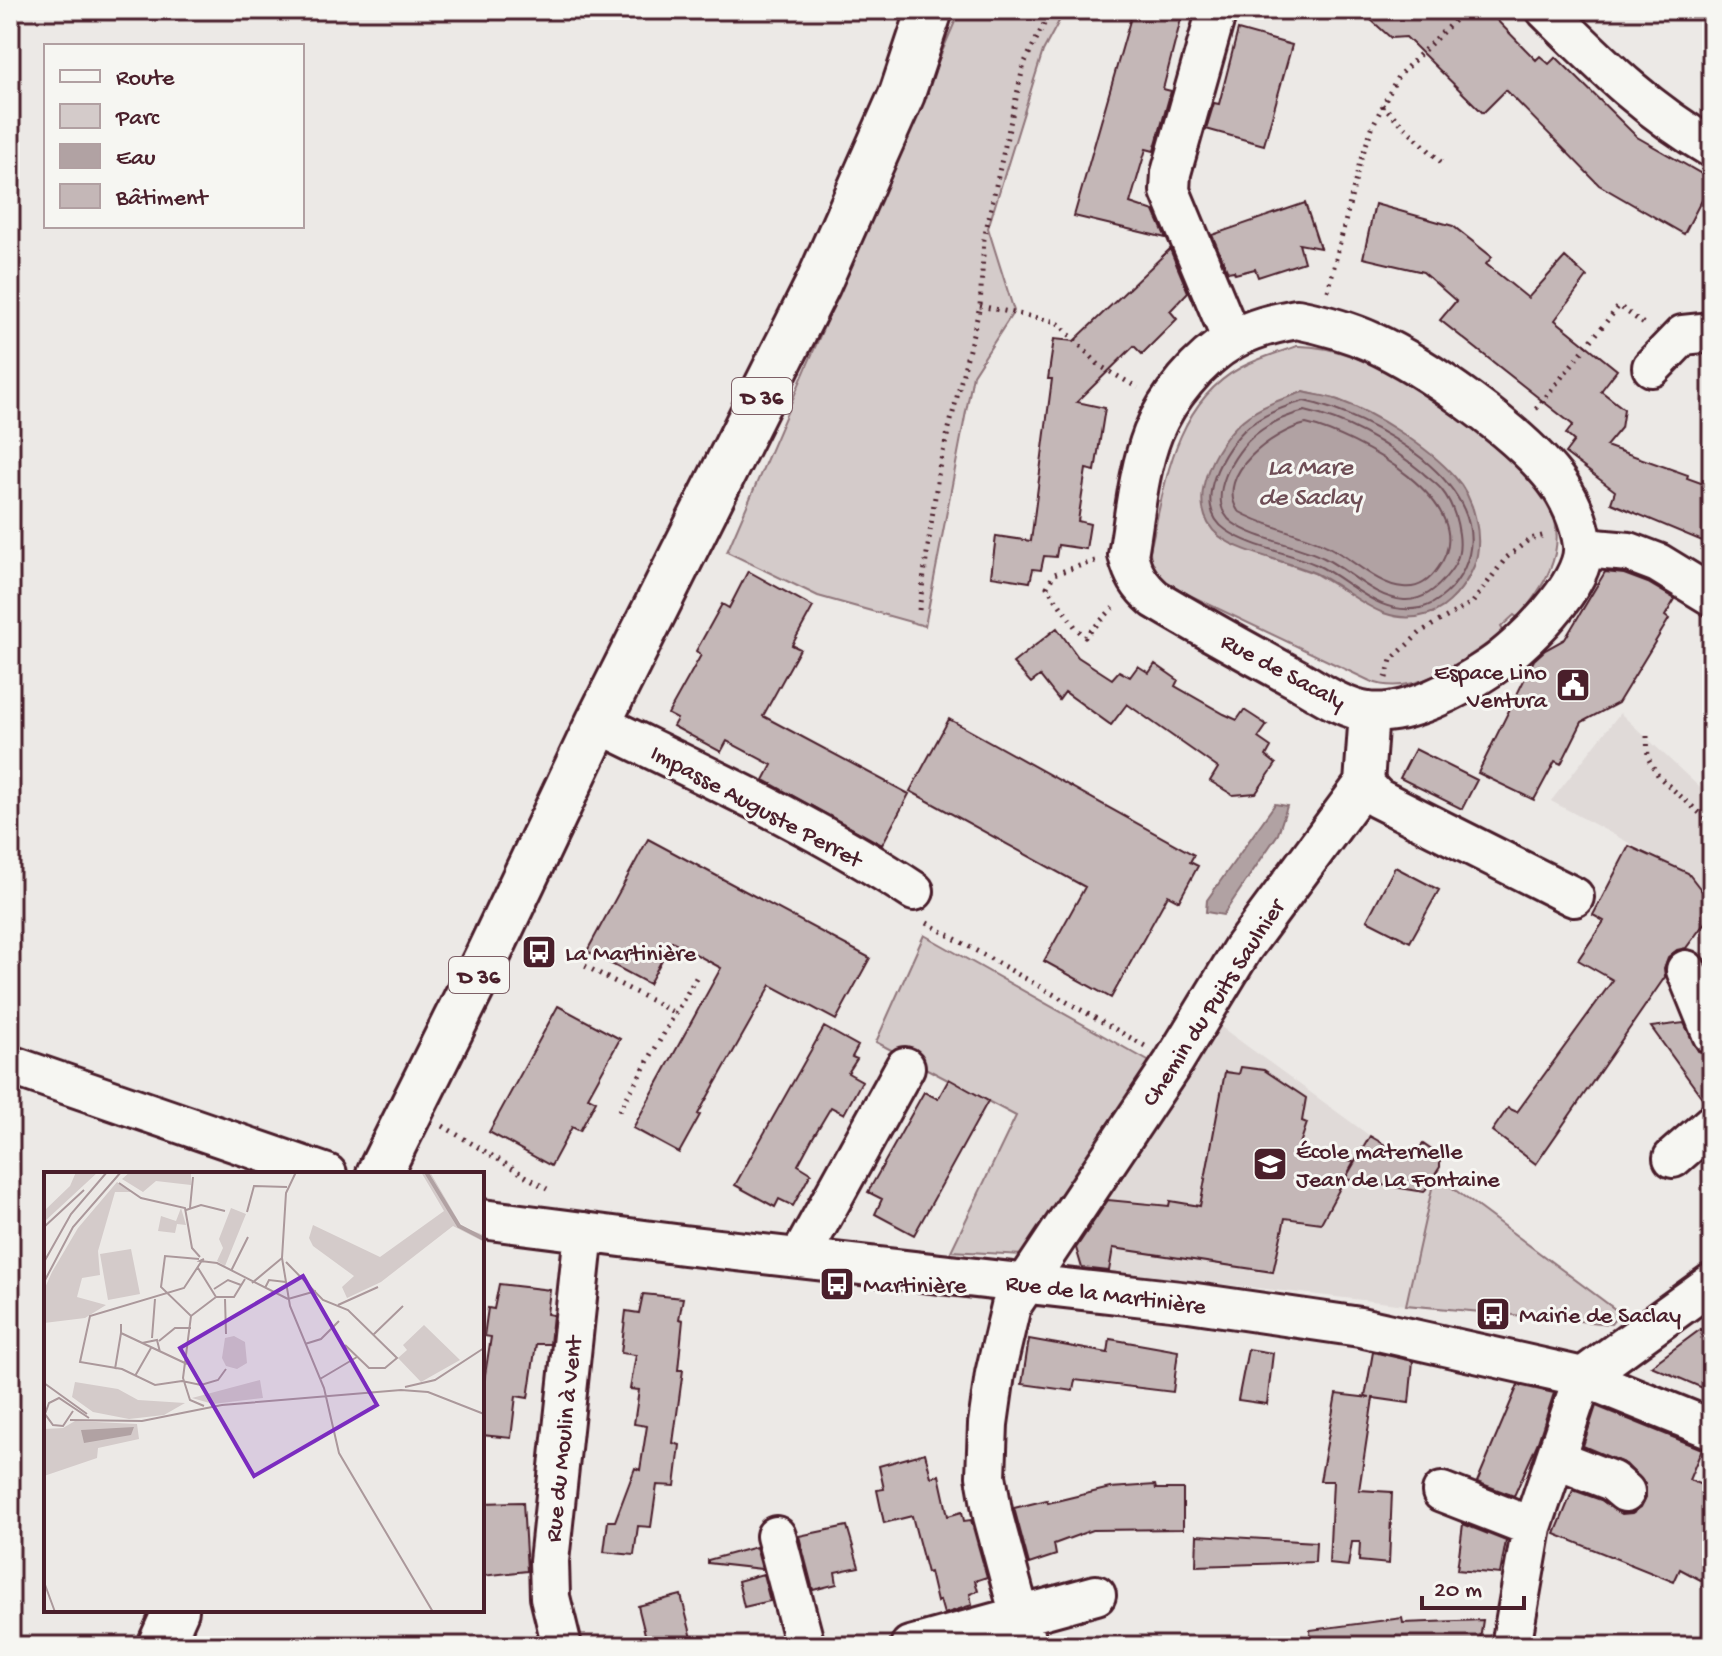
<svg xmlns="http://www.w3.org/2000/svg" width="1722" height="1656" viewBox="0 0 1722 1656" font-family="'Gochi Hand',sans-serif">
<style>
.built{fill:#e0dad8}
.green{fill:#d4cbca;stroke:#8f757a;stroke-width:2;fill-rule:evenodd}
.water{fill:#b1a2a3;stroke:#886e73;stroke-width:2}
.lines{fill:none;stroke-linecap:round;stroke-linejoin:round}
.shore{stroke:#73535b;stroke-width:2}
.building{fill:#c4b7b7;stroke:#4a1f2b;stroke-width:2}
.minor-casing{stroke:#4a1f2b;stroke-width:44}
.major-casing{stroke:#4a1f2b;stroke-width:50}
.path{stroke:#4a1f2b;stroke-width:5;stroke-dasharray:2 6;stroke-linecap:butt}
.minor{stroke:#f6f6f2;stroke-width:38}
.major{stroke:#f6f6f2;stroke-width:44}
.labels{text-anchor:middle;stroke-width:6;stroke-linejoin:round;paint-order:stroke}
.shield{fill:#f6f6f2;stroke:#7e6067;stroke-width:2}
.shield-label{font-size:22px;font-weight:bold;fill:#4a1f2b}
.street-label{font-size:24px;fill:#4a1f2b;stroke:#f6f6f2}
.poi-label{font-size:24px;fill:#4a1f2b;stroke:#f6f6f2;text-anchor:start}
.water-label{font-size:26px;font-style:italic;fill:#6e4d55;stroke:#f6f6f2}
.inset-river{fill:none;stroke:#b1a2a3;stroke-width:4}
.inset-road{fill:none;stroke:#ab989b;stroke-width:2}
.view{fill:#7b2cbf;fill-opacity:0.15;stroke:#7b2cbf;stroke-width:4}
.inset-edge{fill:none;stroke:#4a1f2b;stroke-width:4}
</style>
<rect width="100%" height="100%" fill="#ece9e6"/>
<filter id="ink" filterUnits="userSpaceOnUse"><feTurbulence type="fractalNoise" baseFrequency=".0125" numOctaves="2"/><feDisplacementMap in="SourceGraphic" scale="16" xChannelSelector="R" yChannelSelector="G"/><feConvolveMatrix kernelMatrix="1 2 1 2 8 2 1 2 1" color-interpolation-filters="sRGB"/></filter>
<g filter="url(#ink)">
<path class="built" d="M1620,713L1712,799V928L1706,898L1674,867L1551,801Z
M1221,1027L1370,1136L1435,1175L1406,1305L1082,1268L1073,1237Z"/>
<path class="green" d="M960,10H1065L1043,51L988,228L1014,311L973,375L925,626L818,596L727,552Z
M1297,346C1373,345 1472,422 1523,474C1533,485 1548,499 1553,513C1566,555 1543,588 1518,618L1514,615L1501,627L1504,632C1468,656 1416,700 1370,681L1179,590C1162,580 1150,571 1150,551C1165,485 1174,404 1240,368C1258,358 1278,353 1297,346ZM1303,392L1338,400L1364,412L1470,576L1455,596L1433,613L1341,589L1314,573L1241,547Z
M924,935L1150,1062L1023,1255L951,1251L1016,1116L876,1042Z
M1435,1175L1620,1313L1611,1324L1406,1305Z"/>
<path class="water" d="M1303,392C1315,395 1327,396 1338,400C1375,413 1428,447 1454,476C1475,498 1484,539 1474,566C1466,585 1449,608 1429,614C1382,629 1354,592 1315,573C1288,561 1240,553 1219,536C1182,506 1214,444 1243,420C1260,406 1282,399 1303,392Z
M1275,804L1287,806L1278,834L1223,915L1206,912L1207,900Z"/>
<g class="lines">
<path class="shore" d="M1304,401C1368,414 1502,486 1464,569C1456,586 1439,604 1420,608C1378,616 1352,582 1317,565C1288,552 1252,548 1226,530C1190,506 1224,446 1249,426C1265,414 1285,406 1304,401Z
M1305,411C1349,421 1388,444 1423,473C1428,478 1436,483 1441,489C1451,501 1457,519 1459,534C1461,549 1459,561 1449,573C1438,588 1423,601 1404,600C1374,598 1350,571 1324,558C1296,544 1257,540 1233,523C1203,501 1235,450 1256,434C1270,423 1288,415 1305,411Z
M1306,424C1355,435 1486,504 1438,568C1430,580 1418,589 1403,587C1379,586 1351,558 1329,547C1300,532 1267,528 1238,511C1214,474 1274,431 1306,424Z"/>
</g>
<path class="building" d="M1133,10H1180L1177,19H1181L1163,89L1171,91L1154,151L1146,149L1130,203L1154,211L1166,238L1074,216Z
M1360,10H1487L1536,60L1540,56L1549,64L1556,57L1637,137L1712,180L1684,234L1599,185L1506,90L1483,113L1406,37L1391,38Z
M1238,30L1292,45L1264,145L1206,129L1214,103L1219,104Z
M1305,203L1320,248L1299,244L1304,262L1258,277L1255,269L1235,274L1234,271L1228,272L1212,235Z
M1375,204L1453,226L1492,257L1486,264L1528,298L1565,257L1587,277L1555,320L1617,370L1601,391L1624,409L1621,428L1606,446L1688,475L1687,478L1712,487V545L1611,503L1615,491L1565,453L1574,441L1566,434L1573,425L1440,320L1456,301L1423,272L1363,258Z
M1170,249L1188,292L1170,311L1177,319L1142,354L1134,346L1077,402L1105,408L1095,471L1086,469L1078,521L1090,524L1086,549L1058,545L1056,557L1044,556L1041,570L1033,569L1030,582L991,576L996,536L1031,541L1052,379H1048L1054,339L1074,341Z
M748,571L813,607L792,645L800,649L763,716L909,794L882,845L764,780L772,765L727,741L721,752L673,726L677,719L668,714L701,655L696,651L722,604L729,608Z
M1605,572L1624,574L1648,583L1675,599L1665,616L1669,619L1618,703L1582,722L1561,764L1555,761L1534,800L1478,773L1534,660L1545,650L1565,639Z
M1057,628L1078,657L1112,679L1119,671L1130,677L1138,666L1149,673L1155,664L1178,680L1175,686L1224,714L1237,720L1244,710L1267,725L1258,738L1271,747L1266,756L1276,764L1256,793L1233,795L1210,781L1218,768L1127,704L1111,725L1065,692L1059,700L1040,676L1031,683L1013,663Z
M949,719L1194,855L1190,862L1198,866L1179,901L1168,895L1111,998L1044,961L1085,887L910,791Z
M1415,749L1477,780L1462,809L1400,778Z
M648,839L870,958L836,1020L771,985L698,1114L700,1115L679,1153L633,1128L721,968L672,941L649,984L587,951Z
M1629,846L1688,873L1712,904V913L1686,948L1677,950L1668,957L1664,968L1665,977L1536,1164L1492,1131L1508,1108L1517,1112L1613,980L1578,960L1604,921L1593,915Z
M1395,867L1439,890L1410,942L1367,920Z
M558,1006L620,1039L588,1097L596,1101L580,1131L572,1127L551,1166L489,1132Z
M1684,1023L1698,1051L1712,1056V1103H1706L1651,1027Z
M824,1027L858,1046L852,1057L857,1059L848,1073L862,1081L844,1114L831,1107L812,1139L798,1165L811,1173L793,1206L779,1199L775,1207L735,1185Z
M1241,1067L1264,1070L1306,1098L1302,1121L1307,1123L1297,1153L1354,1162L1321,1223L1285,1218L1273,1272L1113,1248L1109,1271L1082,1268L1076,1248L1108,1200L1169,1206L1170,1201L1200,1206L1225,1072L1239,1074Z
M949,1079L988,1101L914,1235L875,1214L882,1199L868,1192L924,1092L938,1099Z
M1370,1136L1411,1160L1423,1144L1440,1156V1167L1424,1192L1345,1179Z
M499,1284L550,1290L547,1314L553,1315L550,1344H536L528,1398L516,1396L511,1438L482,1435V1393L491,1337L484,1336L488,1308L494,1309Z
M643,1294L683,1298L679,1319L683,1320L678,1370H683L673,1443L680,1445L675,1486L657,1485L651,1527L638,1526L634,1555L604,1552L608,1521H615L635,1468L640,1470L647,1426L634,1424L639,1390L630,1389L636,1355L621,1353L626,1311L639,1313Z
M1701,1329L1712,1345V1392L1651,1366Z
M1029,1339L1108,1353L1110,1339L1178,1351L1173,1392L1075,1380L1073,1391L1022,1384Z
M1248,1349L1273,1353L1267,1404L1238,1400Z
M1373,1352L1413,1361L1409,1403L1373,1398L1359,1490L1392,1492L1389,1564L1359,1561L1360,1542H1352L1348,1566L1329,1564L1333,1481H1320L1336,1394L1370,1398L1365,1397Z
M1518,1385L1554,1393L1538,1442L1514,1496L1477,1482Z
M1596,1406L1702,1449L1689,1480L1712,1489V1586L1680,1569L1674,1582L1555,1534L1573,1490L1601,1500L1622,1514L1632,1513L1641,1507L1646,1497L1645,1484L1626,1464L1583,1446Z
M925,1453L931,1477L939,1475L948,1516L962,1512L964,1521L971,1520L987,1577L975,1581L978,1591L970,1594L972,1605L944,1614L940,1600L937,1602L930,1572L927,1573L912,1516L884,1523L877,1490L884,1489L879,1466Z
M1155,1485L1156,1489H1183V1529L1092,1530L1054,1544L1056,1555L1029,1564L1014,1508L1047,1500L1048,1503L1110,1488Z
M523,1502L527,1571L482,1576V1503Z
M1463,1524L1506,1541L1500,1574L1457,1570Z
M847,1526L859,1567L835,1572L837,1584L813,1590L799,1536Z
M1197,1535L1316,1542L1315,1562L1196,1566Z
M756,1547L762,1569L708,1563V1560Z
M763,1574L770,1601L744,1607L738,1581Z
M681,1595L694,1646H648L638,1606Z
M1402,1618L1403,1623L1483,1620L1479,1646H1311L1310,1630Z"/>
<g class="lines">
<g class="minor-casing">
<path id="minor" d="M1217,10L1171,173L1170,191L1232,340
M1546,10C1601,64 1645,109 1712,148
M1297,319C1322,324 1348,331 1372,342C1425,366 1519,432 1555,479C1569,497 1580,522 1583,545C1587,584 1520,647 1491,667C1460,688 1406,717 1368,712C1343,709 1318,691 1297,679C1249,653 1202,627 1155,599C1139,585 1133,574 1128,555C1135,515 1138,471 1153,433C1167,398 1199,359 1232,340C1252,328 1274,323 1297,319Z
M1652,367L1683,335L1712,332
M1584,548L1629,552L1658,563L1712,596
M598,723C704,775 814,825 914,891
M1364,784L1377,798L1574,897
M1686,970L1712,1034
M10,1065L327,1174
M1673,1158L1712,1124
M482,1219L683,1245L1189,1302L1360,1327L1583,1377L1712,1429
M800,1257L905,1067
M1583,1377L1712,1283
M1555,1459L1612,1481L1625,1492
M1442,1492L1532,1527
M776,1536L805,1646
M562,1646L550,1597L549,1561L584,1232
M910,1646L1096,1595
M1028,1646L993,1516L986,1476L988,1424L995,1374L1011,1306L1173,1063L1243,948L1364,784L1369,712
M1511,1646L1532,1527L1583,1377"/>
</g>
<g class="major-casing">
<path id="major" d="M379,1174L487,957L598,723L818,284L902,94L930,10
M160,1646L176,1610"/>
</g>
<path class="path" d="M1382,105L1441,162
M1328,291L1360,162L1373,125L1398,76L1465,10
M980,306L1057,322L1100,366L1138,388
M1536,409L1619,306L1644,324
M1095,561L1054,574L1047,587L1076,628L1085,637L1113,608
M919,610L939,468L980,306L984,239L1001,163L1024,64L1051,10
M1386,678L1391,660L1422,631L1473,602L1506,558L1530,539L1546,535
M1647,736L1648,758L1659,777L1712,824
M927,923L1145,1046
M585,966L675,1013
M619,1111L697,976
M443,1126L547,1189"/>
<use href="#minor" class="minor"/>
<use href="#major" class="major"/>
</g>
</g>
<defs>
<g id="civic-square" transform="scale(1.8)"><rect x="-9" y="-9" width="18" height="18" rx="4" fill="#4a1f2b" stroke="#f6f6f2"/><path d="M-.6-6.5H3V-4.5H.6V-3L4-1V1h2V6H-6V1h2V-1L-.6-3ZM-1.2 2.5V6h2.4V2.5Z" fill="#fff"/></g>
<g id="bus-square" transform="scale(1.8)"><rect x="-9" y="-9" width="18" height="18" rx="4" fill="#4a1f2b" stroke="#f6f6f2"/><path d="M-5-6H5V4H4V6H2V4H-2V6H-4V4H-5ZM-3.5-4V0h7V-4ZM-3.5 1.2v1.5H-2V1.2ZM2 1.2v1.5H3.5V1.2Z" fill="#fff"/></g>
<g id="school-square" transform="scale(1.8)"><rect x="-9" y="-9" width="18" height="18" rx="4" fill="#4a1f2b" stroke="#f6f6f2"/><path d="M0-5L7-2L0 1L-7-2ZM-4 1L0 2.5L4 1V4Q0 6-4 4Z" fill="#fff"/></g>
</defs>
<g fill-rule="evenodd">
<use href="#civic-square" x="1573" y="685"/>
<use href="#bus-square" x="539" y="952"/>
<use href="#school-square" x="1270" y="1164"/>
<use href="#bus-square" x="837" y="1284"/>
<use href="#bus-square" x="1493" y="1314"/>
</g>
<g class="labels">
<g class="shield">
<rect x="732" y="378" width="60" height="36" rx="6"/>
<rect x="449" y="957" width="60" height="36" rx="6"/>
</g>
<g class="shield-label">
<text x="762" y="404">D 36</text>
<text x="479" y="983">D 36</text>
</g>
<g class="street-label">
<text transform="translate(1284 670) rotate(28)" y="8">Rue de Sacaly</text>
<text transform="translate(757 805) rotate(28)" y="8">Impasse Auguste Perret</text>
<text transform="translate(1212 1002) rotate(-57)" y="8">Chemin du Puits Saulnier</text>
<text transform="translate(1106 1293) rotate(7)" y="8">Rue de la Martinière</text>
<text transform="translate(562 1439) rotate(-84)" y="8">Rue du Moulin à Vent</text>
</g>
<g class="poi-label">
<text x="1547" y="679" text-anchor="end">Espace Lino<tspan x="1547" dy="28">Ventura</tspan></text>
<text x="565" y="960">La Martinière</text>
<text x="1296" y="1158">École maternelle<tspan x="1296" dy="28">Jean de La Fontaine</tspan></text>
<text x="863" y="1292">Martinière</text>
<text x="1519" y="1322">Mairie de Saclay</text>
</g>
<g class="water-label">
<text x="1310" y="474">La Mare<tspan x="1310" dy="30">de Saclay</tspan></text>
</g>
</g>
<g transform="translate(44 1172)">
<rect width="440" height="440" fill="#ece9e6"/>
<path d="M32,0H54L0,50V39L26,14ZM86,0H147V13L112,9L99,20L78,7ZM377,0H386L418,55L440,63V70L409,54L337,110L303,126L298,115L310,104L269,74L265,66L269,53L336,85L400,39ZM73,10L88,20H71L54,79L56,103L38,106L33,125L62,133L41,146L0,151V118L8,100L34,56ZM137,36L142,53L133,52L131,61L114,59L117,44L132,49ZM187,36L202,42L181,94L173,89L179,76L175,67ZM87,77L96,122L64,128L56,82ZM380,153L416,188L377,210L354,186L363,178L359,173ZM190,164L201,170L203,191L193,197L182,194L178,186L181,166ZM216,208L219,226L169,232L148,226ZM31,210L74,217L94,228L141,231L120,243L85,247L49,240L28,225ZM31,249L93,252L95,267L54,276L53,286L0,304V257L19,256Z" fill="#d4cbca"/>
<path d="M90,255L87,263L40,271L37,258Z" fill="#b1a2a3"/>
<path class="inset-river" d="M382,0L415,54L440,67"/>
<path class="inset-road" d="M252,0L242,21L238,86L246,134L280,216L295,281L389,440M75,11L97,26L141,36L148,76L156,85M146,36L149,5M142,38L157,33L181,39M203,40L210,14L243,15M0,55L40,18M155,87L121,84L117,115L147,144L172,125M160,87L156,89L173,91L244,127M0,90L27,42L63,0M157,90L140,116L46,144L36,190L78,197L111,213L138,209L157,213L174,208L182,197M242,90L279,128L304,138L353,186L341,196H325L301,173M154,96L172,125M187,99L204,65M0,110L29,55L77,0M208,111L238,86M221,116L225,108L242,110M170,117L184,108L197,113M172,125H190L201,107M181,127L182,162M244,127L272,119M294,133L334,115M147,144L139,206L146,228L160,234M77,152V161L143,192M329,163L359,134M108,166L111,127M115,169L131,156H147M98,171L113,168L116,180M261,172L277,167L295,149M71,197L77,161M91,204L107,176M276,207L313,185M0,211L43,242M361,215L391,208L440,176M29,239L19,254L9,253L1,242L5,231L15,226L45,246M26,248L98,249L178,233L357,218L384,220L440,242M0,410L11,440"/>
<path class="view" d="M259,104L333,233L210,304L136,176Z"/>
<rect width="440" height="440" class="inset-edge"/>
</g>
<rect width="1722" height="1656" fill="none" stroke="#f6f6f2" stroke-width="40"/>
<rect x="20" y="20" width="1682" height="1616" fill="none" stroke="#4a1f2b" stroke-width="3" filter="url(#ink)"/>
<rect x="44" y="44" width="260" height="184" fill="#f6f6f2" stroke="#b1a0a2" stroke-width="2"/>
<rect x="60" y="70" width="40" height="12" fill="#f6f6f2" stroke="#b1a0a2" stroke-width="2"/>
<text x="116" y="84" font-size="24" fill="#4a1f2b">Route</text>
<rect x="60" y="104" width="40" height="24" fill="#d4cbca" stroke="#b1a0a2" stroke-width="2"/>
<text x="116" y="124" font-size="24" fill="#4a1f2b">Parc</text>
<rect x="60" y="144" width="40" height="24" fill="#b1a2a3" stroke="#b1a0a2" stroke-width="2"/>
<text x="116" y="164" font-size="24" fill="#4a1f2b">Eau</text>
<rect x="60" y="184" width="40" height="24" fill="#c4b7b7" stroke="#b1a0a2" stroke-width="2"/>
<text x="116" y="204" font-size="24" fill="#4a1f2b">Bâtiment</text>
<path d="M1422 1596v12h102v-12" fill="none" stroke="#4a1f2b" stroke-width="4"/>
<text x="1434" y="1596" font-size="24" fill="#4a1f2b" stroke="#f6f6f2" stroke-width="6" paint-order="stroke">20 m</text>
</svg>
